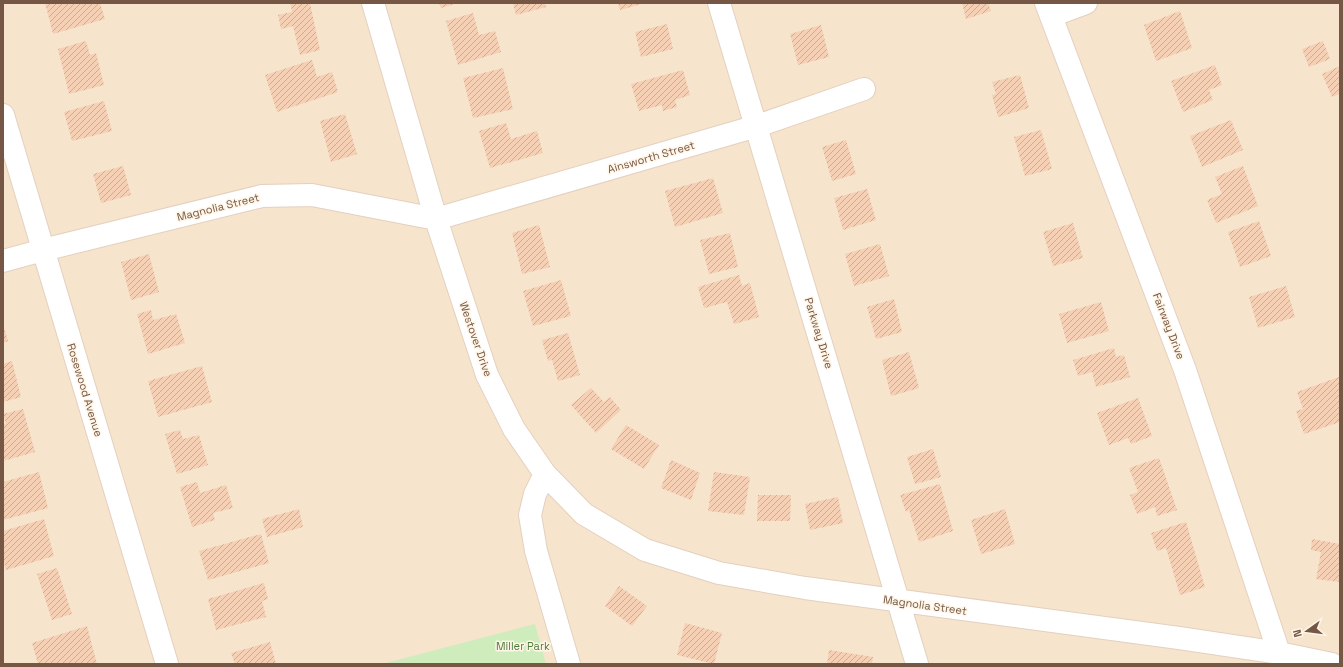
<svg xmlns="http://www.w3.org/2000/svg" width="1343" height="667" viewBox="0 0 1343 667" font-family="'Space Grotesk',sans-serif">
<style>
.residential{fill:#f6e4cd}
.park{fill:#cfecbd}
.building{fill:url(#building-hatch)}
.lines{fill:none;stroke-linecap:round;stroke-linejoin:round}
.minor-casing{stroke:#e4d0be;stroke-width:24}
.minor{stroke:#fff;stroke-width:22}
.labels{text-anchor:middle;stroke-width:3;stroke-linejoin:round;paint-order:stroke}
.street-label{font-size:11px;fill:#765745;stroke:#fff6e7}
.park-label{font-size:11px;fill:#4e7d3c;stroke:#fff6e7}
</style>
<defs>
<pattern id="building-hatch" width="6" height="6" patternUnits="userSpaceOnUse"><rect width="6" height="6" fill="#f5d0b5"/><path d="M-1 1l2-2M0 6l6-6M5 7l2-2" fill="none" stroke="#cbac95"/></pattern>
</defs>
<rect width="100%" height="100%" fill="#fef3df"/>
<path class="residential" d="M3,3H1340V664H3Z"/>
<path class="park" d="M535,624L546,664H382Z"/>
<path class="building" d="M45,3H100L105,19L53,34Z
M290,3H310L320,50L300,55L293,26L281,29L278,15L292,12Z
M439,3H458L441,8Z
M513,3H545L546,7L516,15Z
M618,3H645L620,10Z
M962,3H988L991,11L966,19Z
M1180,11L1192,48L1156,61L1144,25Z
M473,13L479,35L495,31L501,52L458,65L446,21Z
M667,24L673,49L641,57L635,32Z
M821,25L829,57L798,65L790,34Z
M86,41L90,55L96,53L104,85L69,94L58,49Z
M1323,41L1330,59L1309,67L1302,49Z
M312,60L317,77L332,72L338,92L277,112L265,75Z
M1215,65L1222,85L1209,90L1213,100L1183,112L1171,81Z
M1340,66V94L1332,97L1322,74Z
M503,68L513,109L473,118L463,78Z
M683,70L690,95L675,100L677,107L663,111L662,105L639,111L631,84Z
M1020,75L1029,108L998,117L992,95L996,94L992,82Z
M104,101L112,131L72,141L64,112Z
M345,114L357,154L331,162L320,121Z
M1231,120L1243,150L1202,167L1190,136Z
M506,123L511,139L537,131L543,153L490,168L479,131Z
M1041,130L1052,169L1025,176L1014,137Z
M846,140L856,174L832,181L822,147Z
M123,166L131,195L101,203L93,174Z
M1243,166L1258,206L1216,223L1207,200L1222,194L1215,177Z
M713,178L723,213L675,227L665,191Z
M867,189L876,220L843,230L834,198Z
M1259,221L1271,256L1240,267L1228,232Z
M1073,223L1083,258L1053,266L1043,232Z
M539,225L550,267L522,274L512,233Z
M730,233L738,267L709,274L700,240Z
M880,244L889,276L854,286L845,254Z
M149,254L159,292L131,300L121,262Z
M739,275L742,286L750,283L759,317L734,324L727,302L704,308L698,287Z
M561,280L571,316L533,326L523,291Z
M1286,286L1295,317L1258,328L1249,297Z
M894,299L902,332L876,339L867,307Z
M1101,302L1109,331L1067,343L1059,314Z
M151,310L153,320L176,314L185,343L148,354L137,314Z
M3,324L8,341L3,343Z
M568,333L580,375L558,381L552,360L548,361L542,340Z
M1114,348L1116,357L1124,355L1130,377L1096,387L1092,372L1078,376L1073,360Z
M909,352L919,388L891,396L882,360Z
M12,361L21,397L3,402V364Z
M202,366L212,402L158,417L148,381Z
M1339,377L1340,381V422L1304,434L1296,411L1303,409L1297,392Z
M591,388L604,402L610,397L621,410L596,433L571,405Z
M1138,398L1152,436L1131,444L1128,438L1109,445L1097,413Z
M23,409L35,452L3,461V424H6L3,414Z
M626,425L659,445L644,469L611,449Z
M180,430L183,439L199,435L208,465L177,474L165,434Z
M933,449L941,477L915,484L907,457Z
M1159,458L1177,510L1157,516L1155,507L1137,514L1130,495L1138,492L1129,468Z
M671,460L700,473L691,500L661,488Z
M39,472L48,508L3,520V482Z
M714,472L750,477L744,515L708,511Z
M197,482L200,493L226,485L233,508L213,513L215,520L192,527L180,487Z
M940,484L953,531L919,542L909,510L906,512L900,495Z
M758,495H791L790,521H757Z
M838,497L843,523L810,530L805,504Z
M299,509L303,527L267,537L262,519Z
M1005,509L1015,544L981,554L971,520Z
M44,519L54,556L6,570L3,559V531Z
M1186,522L1205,587L1180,595L1166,548L1157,551L1151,533Z
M261,534L269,563L208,580L199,551Z
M1312,539L1340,544V582L1316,579L1321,552L1311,550Z
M57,568L72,614L52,620L37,574Z
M264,583L268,599L262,601L266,617L216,630L208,599Z
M619,586L647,606L632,626L605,606Z
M685,623L722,633L714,664L677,655Z
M87,626L97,664H38L32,643Z
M270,642L276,664H235L231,653Z
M829,650L873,657L872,664H827Z"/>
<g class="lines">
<g class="minor-casing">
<path id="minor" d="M373,3L436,219L487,375L514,429L545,474L584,514L645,550L719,573L805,588L1179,638L1279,653L1332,664
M719,3L917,664
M1046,3L1185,370L1279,653
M1051,16L1086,3
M3,115L167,664
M3,261L43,250L262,196L312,195L436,219L757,126L864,89
M545,474L535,494L530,515L536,551L569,664"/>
</g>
<use href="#minor" class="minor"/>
</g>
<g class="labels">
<g class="street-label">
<text transform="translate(651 157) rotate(-16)" y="4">Ainsworth Street</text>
<text transform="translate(218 207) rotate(-14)" y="4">Magnolia Street</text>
<text transform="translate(1169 326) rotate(69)" y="4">Fairway Drive</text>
<text transform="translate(819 333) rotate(73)" y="4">Parkway Drive</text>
<text transform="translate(476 339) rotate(71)" y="4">Westover Drive</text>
<text transform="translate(85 390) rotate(73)" y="4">Rosewood Avenue</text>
<text transform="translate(925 605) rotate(8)" y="4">Magnolia Street</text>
</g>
<g class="park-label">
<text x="523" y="650">Miller Park</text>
</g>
</g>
<rect width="1343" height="667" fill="none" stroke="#765745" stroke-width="8"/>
<g transform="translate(1307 631) rotate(256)" stroke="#fff6e7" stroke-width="3" paint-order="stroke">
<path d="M0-3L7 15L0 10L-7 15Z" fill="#765745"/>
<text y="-6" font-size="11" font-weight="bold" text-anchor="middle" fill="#765745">N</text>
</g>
</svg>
